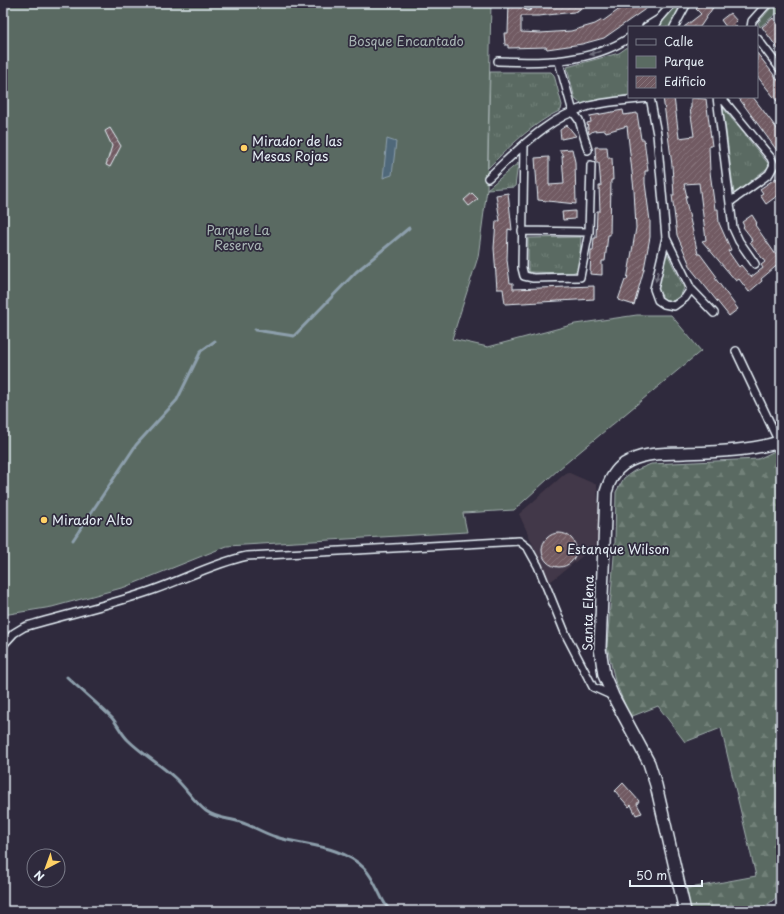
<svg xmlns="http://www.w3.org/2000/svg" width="784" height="914" viewBox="0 0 784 914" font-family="'Playpen Sans',sans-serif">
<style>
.built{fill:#433848}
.grass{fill:url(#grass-tufts);stroke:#a1aead}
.forest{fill:url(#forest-firs);stroke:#a1aead}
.park{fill:#5a6b62;stroke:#a1aead}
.water{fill:#50687a;stroke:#8d9fac}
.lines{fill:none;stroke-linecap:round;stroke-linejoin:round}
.stream{stroke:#8d9fac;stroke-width:3}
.building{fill:url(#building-hatch);stroke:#e8f1f8}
.street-casing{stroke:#e8f1f8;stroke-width:10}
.secondary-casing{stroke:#e8f1f8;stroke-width:14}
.street{stroke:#2f2a3d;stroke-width:7}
.secondary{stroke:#2f2a3d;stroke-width:11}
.oneway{fill:#70707e}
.poi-dot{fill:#ffd166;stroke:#2f2a3d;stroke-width:1.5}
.labels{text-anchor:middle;stroke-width:3.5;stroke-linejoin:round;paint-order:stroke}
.park-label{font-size:13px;fill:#a8b5b4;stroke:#2f2a3d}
.poi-label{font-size:13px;fill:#e8f1f8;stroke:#2f2a3d;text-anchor:start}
.street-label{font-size:13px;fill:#e8f1f8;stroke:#2f2a3d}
</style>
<defs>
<pattern id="grass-tufts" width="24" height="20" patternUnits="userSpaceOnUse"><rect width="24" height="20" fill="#5a6b62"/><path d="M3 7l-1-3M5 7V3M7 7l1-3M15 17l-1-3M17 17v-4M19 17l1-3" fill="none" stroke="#728179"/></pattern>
<pattern id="forest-firs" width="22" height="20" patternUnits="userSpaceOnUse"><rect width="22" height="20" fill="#5a6b62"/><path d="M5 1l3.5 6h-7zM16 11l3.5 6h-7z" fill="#728179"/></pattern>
<pattern id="building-hatch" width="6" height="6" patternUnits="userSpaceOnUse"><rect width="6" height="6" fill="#715a62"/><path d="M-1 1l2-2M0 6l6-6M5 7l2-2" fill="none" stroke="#857279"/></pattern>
</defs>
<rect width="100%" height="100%" fill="#2f2a3d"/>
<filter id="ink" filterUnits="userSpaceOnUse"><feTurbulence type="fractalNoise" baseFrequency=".025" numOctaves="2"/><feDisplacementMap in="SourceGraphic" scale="8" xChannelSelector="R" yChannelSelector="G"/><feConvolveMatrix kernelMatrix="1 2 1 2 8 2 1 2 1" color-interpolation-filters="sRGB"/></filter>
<g filter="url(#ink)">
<path class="built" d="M567,472L597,485L600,542L550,582L519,514Z"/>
<path class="grass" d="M676,3H683L671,27H659Z
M775,3H781V17L777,13L760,27L758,23Z
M629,46V95L581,104L575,99L567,67L619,53Z
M490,72H551L554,75L562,105L561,110C533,123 509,147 488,168Z
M723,108L770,166L734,194Z
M518,163L515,187L487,189Z
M581,237L579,270L572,273L528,272V238Z
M666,251L684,288L680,297L673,301L663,299L658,290Z"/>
<path class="forest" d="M781,448V894L759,911H691L685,889L756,876L721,728L685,742L658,706L630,717L615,681L607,646L615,543L616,492L624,478L634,471L651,464L758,459Z"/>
<path class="park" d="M3,3H491L487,189L478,257L452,339L488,347L575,324L637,315H671L701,351L559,469L514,510L463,513L467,532L227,546L125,587L52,607L3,615Z"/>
<path class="water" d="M387,139L396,142L392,175L383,178Z"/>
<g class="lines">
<path class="stream" d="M255,330L294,336L356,272L409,228
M73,540L136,445L177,400L201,351L215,341
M67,677C82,691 98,704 112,718C118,725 121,733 128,740C142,754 160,764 175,778C186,788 194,802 206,811C217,819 228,818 240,822C253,826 263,833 276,837C305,846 341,845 364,868C376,880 379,898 390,911"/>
</g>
<path class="building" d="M509,3H524V9L529,11L532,9L534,3H595L574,12L539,16H521V32L540,33L571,31L595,24L602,20L603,21L628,3H654L604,38L582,44L547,49L546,47L508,48V45H505L504,33H508Z
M702,3H716L700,27H684L701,14L696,9Z
M730,13L737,21L734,24L737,27H726L721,20Z
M773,18L781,29V53L762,27Z
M757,53L781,84V106L757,76Z
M663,97H674L679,138L694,136L690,108H691V98L706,99L712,146H709L710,172L715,209H718L719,223L731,250L728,251L739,267L741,265L751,277L763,268L761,265L765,262L750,242L752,241L750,236L743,227L744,226L742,222L752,215L757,223L755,225L781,262L761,279L762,281L749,292L739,279L736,281L702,241L706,240L699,183L684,184L687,197H685L698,254H700L717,277L715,278L738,309L729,316L692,270L677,235L672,195H674L672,165Z
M738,97H753L768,117L781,134V156Z
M623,110L624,115L637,113L641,139H644L648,171H645V183L650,221V237L644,269L634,305L618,300L625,280H627L636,228L634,190L627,126L606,132L605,130L593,131L589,134L587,123L591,122L590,116Z
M567,125L576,136L561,139L560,130Z
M110,128L121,146L110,167L106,165L112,146L105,131Z
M595,147H607L608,158H612L613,180H611L610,235H608L605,261H602V275L590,274L591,251H593L594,238H596L597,211H600L599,186H601L599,163H596Z
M572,149L575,162L576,204L538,200L535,158L549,157V185L564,184L562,156H564L559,150Z
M776,178L781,185V193L766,204L760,195L763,193L760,189Z
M472,193L478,199L469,206L464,200Z
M508,193L512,230L508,229L507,260L510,283H513V289L594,286V299L505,304L503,289H497L494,248L496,221H500L496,195Z
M575,211V219L563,220L562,212Z
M542 550a17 17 0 1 1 34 0a17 17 0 1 1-34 0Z
M623,783L639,801L637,804L642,813L636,815L631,805L629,807L615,791Z"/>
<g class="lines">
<g class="street-casing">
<path id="street" d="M528,6L529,3
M646,27L659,19
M655,27L659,19L673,3
M674,27L687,3
M751,27L752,21L768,3
M757,38L781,70
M498,61C543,63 589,63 629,38
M559,62L573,112L579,120L588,150
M650,97L657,134L666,238L654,289L658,300L664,304L674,306L685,298L691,289
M717,97L733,228L739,241L755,264
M721,97L771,158L774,165L769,174L730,202
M524,145L522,268L524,276L533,278L580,277L589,232L591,165
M488,178C518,150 548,117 589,106C609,101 630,100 650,98
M522,231L589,232
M666,238L691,289L714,313
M736,351L779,442
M3,645L14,633L24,627C67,614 111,605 153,590C185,579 214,563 247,556L519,541L528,548L538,566L566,635L593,687L613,696"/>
</g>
<g class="secondary-casing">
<path id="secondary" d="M685,911L656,785L649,763L613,696L604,675L600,648L606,492C609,482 615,470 624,464C643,452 663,454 684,453C712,452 754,451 781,441"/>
</g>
<use href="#street" class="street"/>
<use href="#secondary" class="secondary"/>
</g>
<defs><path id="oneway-solid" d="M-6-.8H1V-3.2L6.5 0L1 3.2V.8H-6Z"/></defs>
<g class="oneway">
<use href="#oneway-solid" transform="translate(595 53) rotate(161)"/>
<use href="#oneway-solid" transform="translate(657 276) rotate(104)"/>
</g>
</g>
<g class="poi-dot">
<circle cx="244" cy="148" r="4"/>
<circle cx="44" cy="520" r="4"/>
<circle cx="559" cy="549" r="4"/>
</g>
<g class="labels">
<g class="park-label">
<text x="406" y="46">Bosque Encantado</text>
<text x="238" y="235">Parque La<tspan x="238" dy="15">Reserva</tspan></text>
</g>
<g class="poi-label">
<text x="252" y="146">Mirador de las<tspan x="252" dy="15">Mesas Rojas</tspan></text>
<text x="52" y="525">Mirador Alto</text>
<text x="567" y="554">Estanque Wilson</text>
</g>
<g class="street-label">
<text transform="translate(588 613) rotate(-89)" y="5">Santa Elena</text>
</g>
</g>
<rect width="784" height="914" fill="none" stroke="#2f2a3d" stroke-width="16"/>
<rect x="8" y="8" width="768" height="898" fill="none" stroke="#e8f1f8" stroke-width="1.5" filter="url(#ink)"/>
<rect x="628" y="26" width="130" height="72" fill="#2f2a3d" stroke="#797a88"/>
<rect x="636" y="39" width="20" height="6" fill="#2f2a3d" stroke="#797a88"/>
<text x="664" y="46" font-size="12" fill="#e8f1f8">Calle</text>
<rect x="636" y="56" width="20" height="12" fill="#5a6b62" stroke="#797a88"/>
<text x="664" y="66" font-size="12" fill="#e8f1f8">Parque</text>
<rect x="636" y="76" width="20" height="12" fill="url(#building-hatch)" stroke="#797a88"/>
<text x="664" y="86" font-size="12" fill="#e8f1f8">Edificio</text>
<g transform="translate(46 868) rotate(221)"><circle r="19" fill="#2f2a3d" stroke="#797a88"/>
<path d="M0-3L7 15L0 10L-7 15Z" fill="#ffd166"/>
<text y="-6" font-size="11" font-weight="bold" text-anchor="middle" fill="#e8f1f8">N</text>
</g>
<path d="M630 880v6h72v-6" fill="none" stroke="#e8f1f8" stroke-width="2"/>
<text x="636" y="880" font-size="12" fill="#e8f1f8" stroke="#2f2a3d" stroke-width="3" paint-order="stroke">50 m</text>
</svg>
